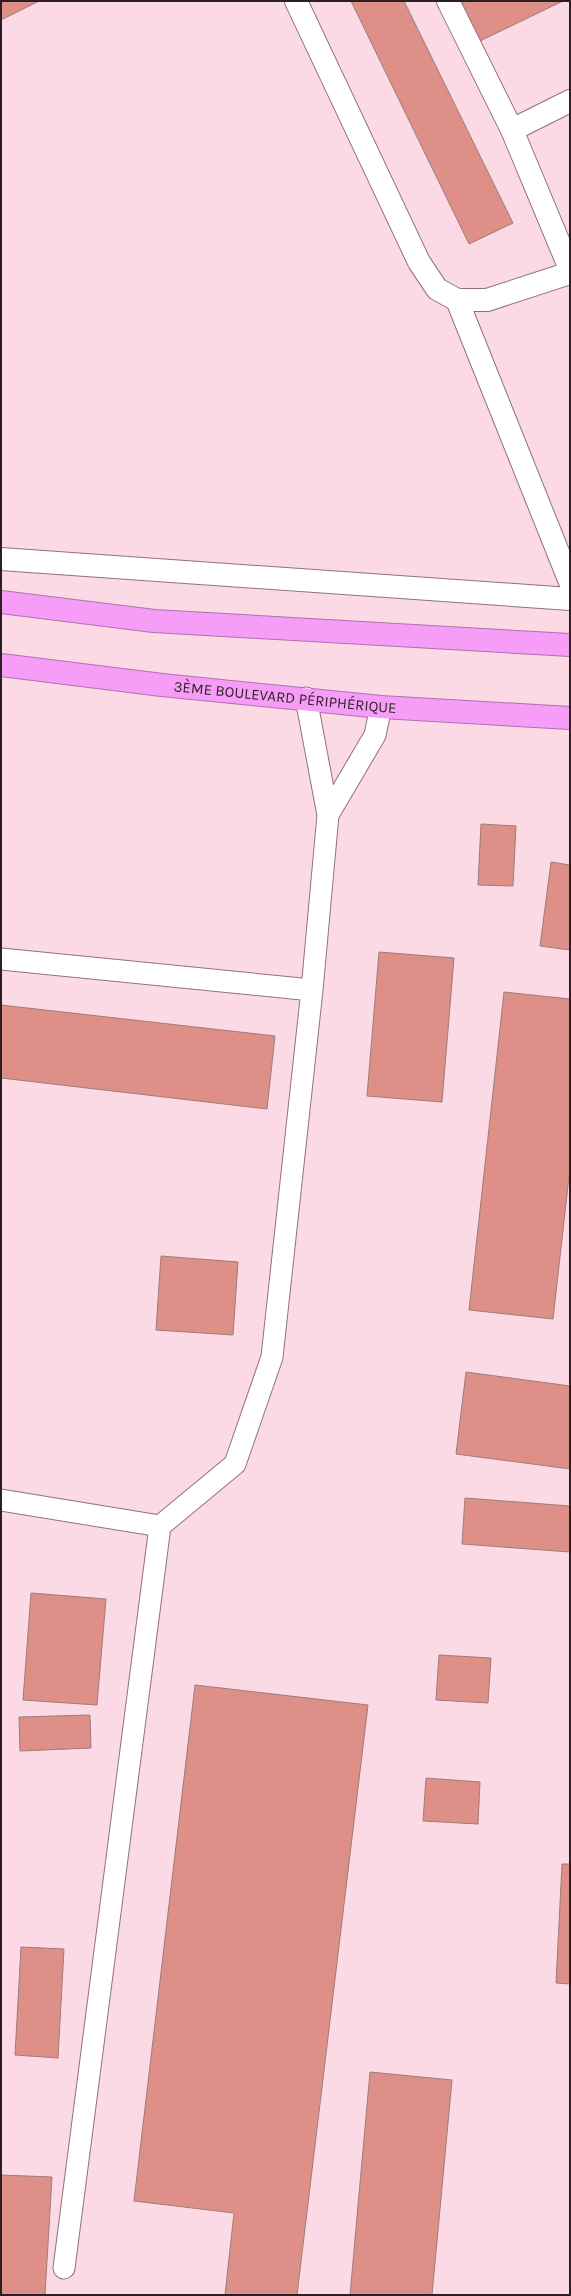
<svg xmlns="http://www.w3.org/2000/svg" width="571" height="2296" viewBox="0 0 571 2296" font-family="Karla,sans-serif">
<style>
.building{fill:#de8f87;stroke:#9d7d79}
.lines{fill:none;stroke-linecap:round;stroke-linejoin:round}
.lane-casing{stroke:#90727c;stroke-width:23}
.street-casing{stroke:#90727c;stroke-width:24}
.highway-casing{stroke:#af71ad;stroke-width:24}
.lane{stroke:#fff;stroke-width:21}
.street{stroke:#fff;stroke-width:22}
.highway{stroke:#f69df7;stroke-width:22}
.labels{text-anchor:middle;stroke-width:3.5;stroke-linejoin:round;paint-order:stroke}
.street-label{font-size:15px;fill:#2b1f23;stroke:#fbedf2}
</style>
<rect width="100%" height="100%" fill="#fcdae5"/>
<path class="building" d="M1,1H39L1,20Z
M351,1H404L513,223L469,244Z
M458,1H563L478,42Z
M481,824L516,826L513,886L478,885Z
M551,862L570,865V950L540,946Z
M379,952L454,958L442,1102L367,1096Z
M504,992L570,999V1168L553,1319L469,1310Z
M1,1005L275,1036L267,1109L1,1078Z
M161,1256L238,1262L233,1335L156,1330Z
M466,1372L570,1386V1469L456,1454Z
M465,1498L570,1506V1552L462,1544Z
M31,1593L106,1599L97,1705L23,1700Z
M439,1655L491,1658L488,1703L436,1700Z
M195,1685L368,1705L297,2295H225L234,2213L134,2201Z
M90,1715L91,1748L20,1751L19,1717Z
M426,1778L480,1782L478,1824L423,1821Z
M562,1864H570V1984L556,1983Z
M21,1947L64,1949L58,2058L15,2055Z
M370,2072L452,2080L432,2295H350Z
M1,2175L52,2177L45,2295H1Z"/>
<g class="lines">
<g class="lane-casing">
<path id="lane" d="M306,698L328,815L375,735L381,707
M1,959L312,990
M1,1500L160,1526
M64,2268L160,1526L235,1464L272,1357L312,990L328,815"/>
</g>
<g class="street-casing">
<path id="street" d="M296,1L419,262L437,289L457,300H487L570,273
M448,1L512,130L570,101
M512,130L570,269
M457,300L570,582
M1,559L570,599"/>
</g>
<g class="highway-casing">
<g id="highway">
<path d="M1,602L154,621L570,645"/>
<path id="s1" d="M1,665L162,685L381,707L570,718"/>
</g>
</g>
<use href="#lane" class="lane"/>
<use href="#street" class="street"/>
<use href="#highway" class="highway"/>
</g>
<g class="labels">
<g class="street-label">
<text dy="5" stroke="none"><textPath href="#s1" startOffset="286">3ÈME BOULEVARD PÉRIPHÉRIQUE</textPath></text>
</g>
</g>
<rect width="571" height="2296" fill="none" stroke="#2b1f23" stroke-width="4"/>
</svg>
